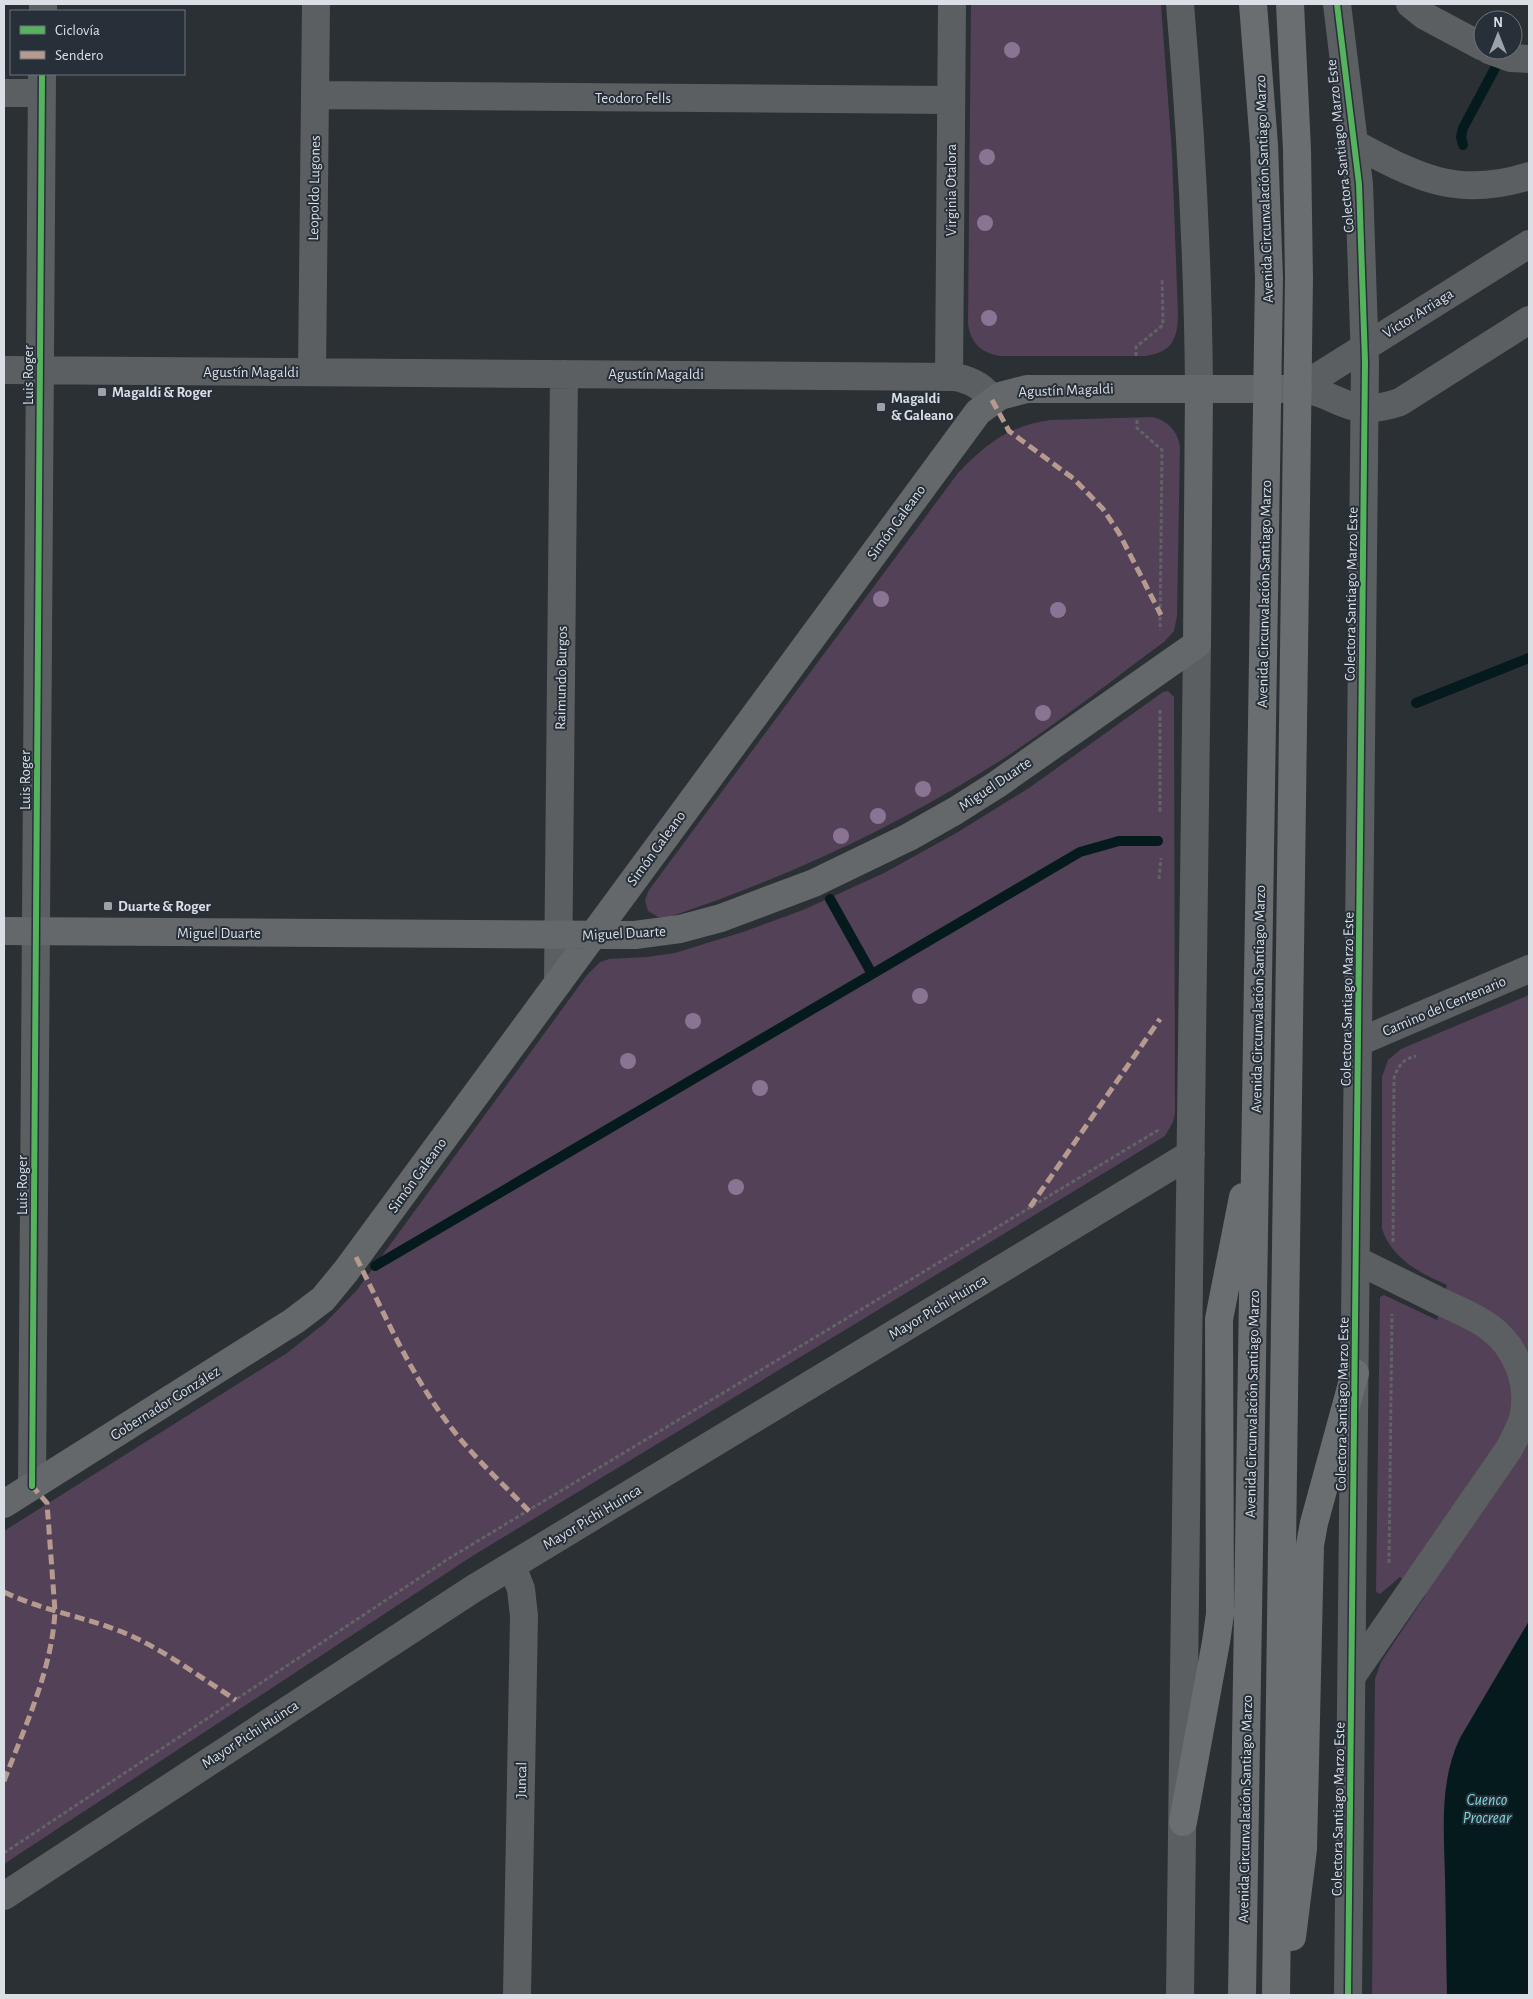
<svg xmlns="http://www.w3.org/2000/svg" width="1533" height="1999" viewBox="0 0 1533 1999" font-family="'Alegreya Sans',sans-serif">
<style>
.green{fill:#524157}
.water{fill:#041a1c}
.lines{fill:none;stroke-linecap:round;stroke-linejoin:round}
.stream{stroke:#041a1c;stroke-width:10}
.path{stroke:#616365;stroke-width:3;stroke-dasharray:4 2.5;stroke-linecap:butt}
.minor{stroke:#5c5f61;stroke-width:28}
.major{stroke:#65686a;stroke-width:28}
.highway{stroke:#6a6e70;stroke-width:28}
.quiet{stroke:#b69a8f;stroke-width:5;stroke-dasharray:10 5;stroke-linecap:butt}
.cycleway-casing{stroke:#272f39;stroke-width:9}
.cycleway{stroke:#56b35d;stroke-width:6}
.tree{fill:#8a7494}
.poi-dot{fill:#9da2a8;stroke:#272f39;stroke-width:2}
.labels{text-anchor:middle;stroke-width:4;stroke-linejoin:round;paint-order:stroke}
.street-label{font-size:15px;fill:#dadfe6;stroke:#272f39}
.poi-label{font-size:15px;font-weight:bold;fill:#dadfe6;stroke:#272f39;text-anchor:start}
.water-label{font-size:16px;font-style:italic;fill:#7dd8d9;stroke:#272f39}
</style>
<rect width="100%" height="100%" fill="#2b3035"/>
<path class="green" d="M971,4H1161L1172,154L1178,314C1178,338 1172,353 1145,356H1000C981,353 971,343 968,324Z
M1152,417C1167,420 1178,431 1180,447L1177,616L1174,631L1164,642C1104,686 1046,733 982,772C884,833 779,880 669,917H658L648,911L645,900L649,890L958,473C987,443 1007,427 1050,420Z
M1168,691L1174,697L1175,1113L1173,1122L1165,1136L474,1555L4,1864V1531L287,1353L325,1323L357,1290L587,975L600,962L609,959L647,957L675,953L746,931L803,910L884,873L958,832L1029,788L1163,692Z
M1529,995V1995H1372L1375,1679L1381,1662L1425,1596L1400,1577L1380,1594L1376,1592L1380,1297L1384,1295L1437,1320L1447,1285C1420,1273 1392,1259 1382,1229V1077L1388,1060L1401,1049Z"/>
<path class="water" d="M1529,1621V1995H1447C1446,1956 1446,1916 1445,1877C1444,1830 1439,1782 1460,1738Z"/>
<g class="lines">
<path class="stream" d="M1463,145L1461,137L1463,128L1501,57
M1416,703L1529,658
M830,899L872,974
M375,1266L1080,852L1119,841H1158"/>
<path class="path" d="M1136,356V347L1163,325L1162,279
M1137,420V428L1162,450L1160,630
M1160,710V814
M1159,879L1161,858
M1393,1242L1394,1078C1398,1066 1403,1059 1416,1056
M1389,1563L1392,1314
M4,1853L448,1559L1160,1129"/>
<path class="minor" d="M1180,4C1191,132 1198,260 1199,389
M1337,4L1359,184L1365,362L1348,1995
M1410,4L1425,16L1483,47
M43,11V4
M1489,50L1511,58L1529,59
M4,93H42
M315,95L951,100
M1355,144C1417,177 1457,199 1529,176
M4,370L955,377C971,380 984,387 992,400
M312,372L316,4
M949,377L952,4
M1298,389L1529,244
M1298,389C1316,389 1330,398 1346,404C1363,411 1383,408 1400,402L1529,320
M558,983L564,374
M1359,1042L1529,969
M32,1486L42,74
M512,1566L521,1589L524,1616L517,1995
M1352,1676L1509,1449C1514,1439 1520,1429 1523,1418C1531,1385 1517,1347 1489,1327C1473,1315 1453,1308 1435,1299C1409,1286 1382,1273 1356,1260
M4,1896L473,1589L1191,1154
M1180,1995L1197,644"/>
<path class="major" d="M4,931L635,935L680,929L721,918L814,883L909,837L955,811L996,785L1197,644L1199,389
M4,1504L294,1321L323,1299L346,1271L978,412L1000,396L1027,389H1298"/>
<path class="highway" d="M1183,1822L1216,1642L1220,1614L1219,1319L1243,1197
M1292,1937L1303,1849L1310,1545L1314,1523L1355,1373
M1242,1995L1269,278L1264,145L1253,4
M1276,1995L1299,278L1297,150L1290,4"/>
<path class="quiet" d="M992,400L1009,431L1074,479L1103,509L1119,533L1161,615
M1030,1207L1160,1019
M356,1257C384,1313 407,1367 444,1418C468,1452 500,1481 529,1511
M4,1592C43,1611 87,1617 127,1634C166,1651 201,1678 236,1700
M4,1781C25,1726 52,1670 55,1611L47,1503L32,1486"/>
<g class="cycleway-casing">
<path id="cycleway" d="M1337,4L1359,184L1365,362L1348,1995
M32,1486L42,74"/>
</g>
<use href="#cycleway" class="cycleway"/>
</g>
<g class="tree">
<circle cx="1012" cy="50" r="8"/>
<circle cx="987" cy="157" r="8"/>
<circle cx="985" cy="223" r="8"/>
<circle cx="989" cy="318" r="8"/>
<circle cx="881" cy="599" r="8"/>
<circle cx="1058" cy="610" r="8"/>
<circle cx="1043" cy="713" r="8"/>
<circle cx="923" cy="789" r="8"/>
<circle cx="878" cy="816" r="8"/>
<circle cx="841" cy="836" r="8"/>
<circle cx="920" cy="996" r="8"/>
<circle cx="693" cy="1021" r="8"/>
<circle cx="628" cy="1061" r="8"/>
<circle cx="760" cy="1088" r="8"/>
<circle cx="736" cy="1187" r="8"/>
</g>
<g class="poi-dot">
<rect x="97" y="387" width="10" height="10" rx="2.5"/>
<rect x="876" y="402" width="10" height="10" rx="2.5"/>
<rect x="103" y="901" width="10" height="10" rx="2.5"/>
</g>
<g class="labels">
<g class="street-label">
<text x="633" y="103">Teodoro Fells</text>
<text transform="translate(1340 146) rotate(-96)" y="5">Colectora Santiago Marzo Este</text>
<text transform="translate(314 188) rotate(-89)" y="5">Leopoldo Lugones</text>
<text transform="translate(1264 189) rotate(-92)" y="5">Avenida Circunvalación Santiago Marzo</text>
<text transform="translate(951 190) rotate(-90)" y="5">Virginia Otalora</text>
<text transform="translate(1418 313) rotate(-32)" y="5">Víctor Arriaga</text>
<text x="251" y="377">Agustín Magaldi</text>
<text x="656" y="379">Agustín Magaldi</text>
<text transform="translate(28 375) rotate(-90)" y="5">Luis Roger</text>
<text transform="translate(1066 390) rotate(-2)" y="5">Agustín Magaldi</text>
<text transform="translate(896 522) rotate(-54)" y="5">Simón Galeano</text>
<text transform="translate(1264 594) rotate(-89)" y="5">Avenida Circunvalación Santiago Marzo</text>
<text transform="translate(1351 594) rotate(-89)" y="5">Colectora Santiago Marzo Este</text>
<text transform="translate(561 678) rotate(-89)" y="5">Raimundo Burgos</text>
<text transform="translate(25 780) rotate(-90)" y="5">Luis Roger</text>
<text transform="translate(995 784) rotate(-34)" y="5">Miguel Duarte</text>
<text transform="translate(656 848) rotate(-54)" y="5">Simón Galeano</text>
<text x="219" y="938">Miguel Duarte</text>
<text transform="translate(624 933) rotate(-3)" y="5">Miguel Duarte</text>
<text transform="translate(1258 999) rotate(-89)" y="5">Avenida Circunvalación Santiago Marzo</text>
<text transform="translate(1347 999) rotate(-89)" y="5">Colectora Santiago Marzo Este</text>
<text transform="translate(1444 1006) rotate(-23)" y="5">Camino del Centenario</text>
<text transform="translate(417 1175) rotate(-54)" y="5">Simón Galeano</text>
<text transform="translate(22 1185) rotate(-90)" y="5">Luis Roger</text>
<text transform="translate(938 1307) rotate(-31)" y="5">Mayor Pichi Huinca</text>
<text transform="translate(165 1403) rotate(-32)" y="5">Gobernador González</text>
<text transform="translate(1252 1404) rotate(-89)" y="5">Avenida Circunvalación Santiago Marzo</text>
<text transform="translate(1342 1404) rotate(-89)" y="5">Colectora Santiago Marzo Este</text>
<text transform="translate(592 1517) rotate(-31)" y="5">Mayor Pichi Huinca</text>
<text transform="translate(250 1734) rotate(-33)" y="5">Mayor Pichi Huinca</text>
<text transform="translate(521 1780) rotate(-89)" y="5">Juncal</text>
<text transform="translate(1245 1809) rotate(-89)" y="5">Avenida Circunvalación Santiago Marzo</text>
<text transform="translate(1338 1809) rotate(-89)" y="5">Colectora Santiago Marzo Este</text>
</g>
<g class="poi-label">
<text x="112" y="397">Magaldi &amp; Roger</text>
<text x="891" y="403">Magaldi<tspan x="891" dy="17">&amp; Galeano</tspan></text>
<text x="118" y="911">Duarte &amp; Roger</text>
</g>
<g class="water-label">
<text x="1487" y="1805">Cuenco<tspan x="1487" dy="18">Procrear</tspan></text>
</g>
</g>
<rect width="1533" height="1999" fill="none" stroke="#dadfe6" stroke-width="10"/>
<rect x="10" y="10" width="175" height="65" fill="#272f39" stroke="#6f757e"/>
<rect x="20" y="26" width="25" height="8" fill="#56b35d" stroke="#6f757e"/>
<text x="55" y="35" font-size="15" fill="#dadfe6">Ciclovía</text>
<rect x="20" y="51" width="25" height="8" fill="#b69a8f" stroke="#6f757e"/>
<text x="55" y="60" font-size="15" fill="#dadfe6">Sendero</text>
<g transform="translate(1498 35)"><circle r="24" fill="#272f39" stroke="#6f757e"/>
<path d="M0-4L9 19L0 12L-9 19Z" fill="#9da2a8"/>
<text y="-8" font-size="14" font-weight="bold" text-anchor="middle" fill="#dadfe6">N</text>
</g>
</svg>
